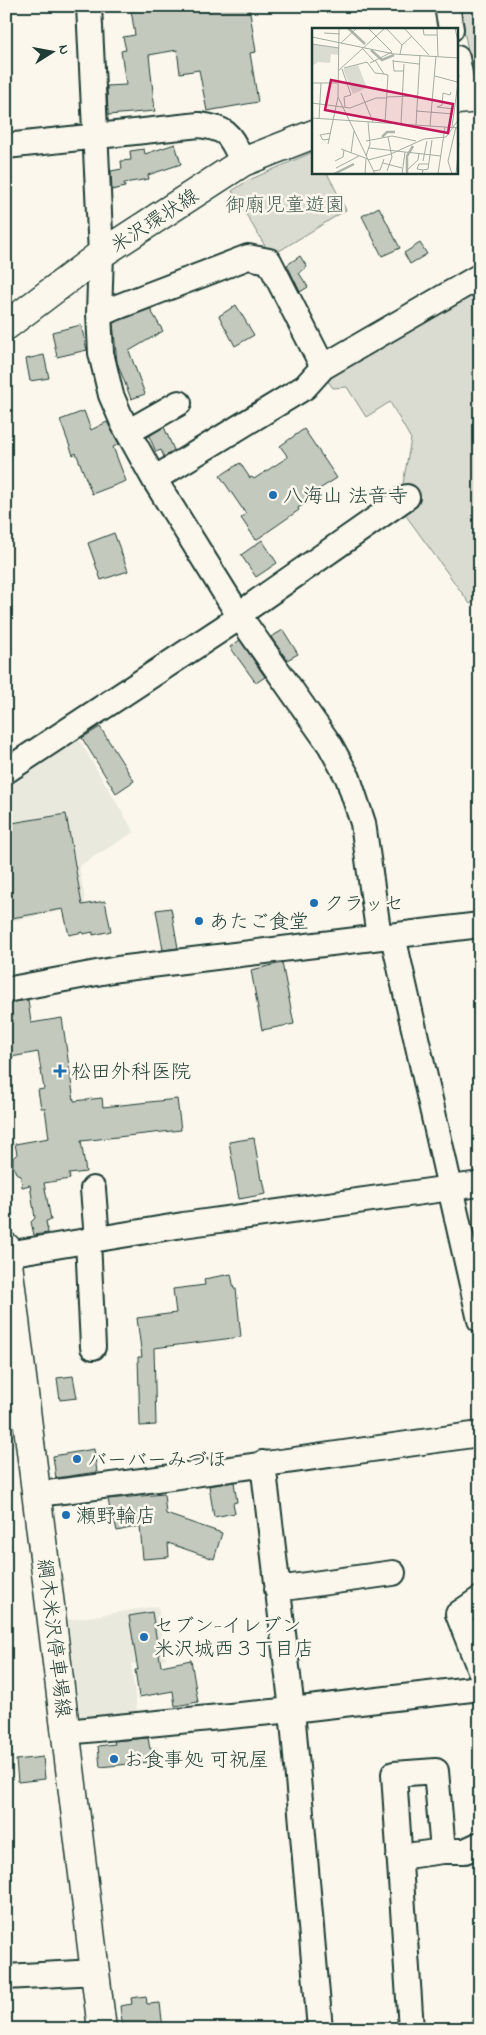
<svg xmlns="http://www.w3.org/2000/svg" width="486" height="2035" viewBox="0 0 486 2035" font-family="'Indie Flower','Klee One',sans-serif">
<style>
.built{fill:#eae9de}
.green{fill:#dbdcd1;stroke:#7d8c82}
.building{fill:#c4c9be;stroke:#1f3d34}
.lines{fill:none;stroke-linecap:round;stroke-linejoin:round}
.minor-casing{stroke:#1f3d34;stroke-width:28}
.major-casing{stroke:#1f3d34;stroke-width:31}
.minor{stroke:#fbf7ec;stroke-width:24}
.major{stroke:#fbf7ec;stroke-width:28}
.poi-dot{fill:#1f6fb2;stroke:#fbf7ec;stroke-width:2}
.labels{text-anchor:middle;stroke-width:5;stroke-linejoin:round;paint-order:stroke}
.park-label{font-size:20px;fill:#455d53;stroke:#fbf7ec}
.street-label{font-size:20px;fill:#1f3d34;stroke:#fbf7ec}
.poi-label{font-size:20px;fill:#1f3d34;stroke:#fbf7ec;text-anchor:start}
.inset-river{fill:none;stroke:#adb4aa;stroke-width:2.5}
.inset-road{fill:none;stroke:#a3ada2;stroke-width:1}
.view{fill:#c2185b;fill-opacity:0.15;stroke:#c2185b;stroke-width:2.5}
.inset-edge{fill:none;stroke:#1f3d34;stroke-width:2.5}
</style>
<rect width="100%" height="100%" fill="#fbf7ec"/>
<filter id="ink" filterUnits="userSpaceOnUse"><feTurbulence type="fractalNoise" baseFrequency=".02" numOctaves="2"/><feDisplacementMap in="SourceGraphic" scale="10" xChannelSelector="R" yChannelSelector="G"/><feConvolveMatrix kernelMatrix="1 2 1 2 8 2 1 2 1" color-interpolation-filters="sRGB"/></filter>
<g filter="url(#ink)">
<path class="built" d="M78,738L134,832L79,866L86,906L6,922V782Z
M158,1606L166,1659L131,1664L138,1718L81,1723L68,1620Z"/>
<path class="green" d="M459,6H480V69L472,70Z
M313,152L314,172L327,173L346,210L271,256L232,191L249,180Z
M480,280V597L470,604L399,506L411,439L390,402L366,417L347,387L333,388L322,373Z"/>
<path class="building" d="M135,6H249L256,52L250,53L258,102L207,111L199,70L180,73L177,50L149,55L155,111L108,115L107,86L126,85L121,51L126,50L123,37L135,35L131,10H135Z
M175,144L181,164L148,175L149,179L124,183L125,187L112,190L111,171L122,169L121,161L131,160L130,151L144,149L145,154Z
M379,207L400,248L382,256L362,216Z
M420,243L427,254L410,264L404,253Z
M300,256L307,267L299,273L308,287L300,292L287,265Z
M236,305L254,335L235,346L219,316Z
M150,309L163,331L129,351L145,394L131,399L117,362L113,323Z
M81,325L87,350L57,357L52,332Z
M44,355L49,378L30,381L26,359Z
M84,411L91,430L107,422L119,444L113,447L126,481L92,494L76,453L73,455L60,420Z
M164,427L174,450L164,457L161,450L156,452L149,436Z
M304,429L337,478L313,493L315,497L298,508L299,510L256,540L241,518L246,514L220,476L240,463L250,478L252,477L254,479L288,457L280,446Z
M114,533L128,571L101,580L88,543Z
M262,540L277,563L256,577L241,555Z
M283,630L298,654L287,660L271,637Z
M240,640L265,677L256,683L230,647Z
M100,727L134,781L116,793L82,738Z
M66,814L82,905L105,901L111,931L93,935V932L83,934V932L69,935L63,909L6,919V824Z
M171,908L178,948L163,950L156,910Z
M282,963L294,1024L262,1030L251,970Z
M28,1000L31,1023L62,1018L74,1101L102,1098L103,1107L177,1099L181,1130L81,1141L86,1172L69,1174L70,1179L44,1183L51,1220L46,1221L48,1233L34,1235L31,1222L35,1218L30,1185L22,1187L21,1176L16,1173L13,1166V1158L17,1154L15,1144L49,1138L45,1108H41L38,1090L44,1089L38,1052L6,1058V1003Z
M254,1138L261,1180L263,1179L266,1194L239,1199L229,1142Z
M231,1274L234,1289H236L241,1337L154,1348L156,1425L140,1426L138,1357H142L137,1318L176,1313L173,1289L205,1285L204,1279Z
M73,1376L77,1398L60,1400L57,1378Z
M94,1449L97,1472L56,1478L53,1456Z
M234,1482L237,1502L233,1503L235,1513L214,1517L209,1486Z
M164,1494L166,1514L222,1533L214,1559L168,1543L169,1557L143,1559L140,1526L117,1531L112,1509L110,1510L108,1499Z
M152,1612L161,1666L191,1660L198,1702L175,1706L173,1691L139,1697L135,1670H138L129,1616Z
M148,1738L150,1749L156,1748L158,1761L100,1767L98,1746L115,1744L114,1741Z
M43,1757L45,1779L18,1782L16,1760Z
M146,1996L147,2004L160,2003L163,2029H123L120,2006L132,2004L131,1998Z"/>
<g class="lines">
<g class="minor-casing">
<path id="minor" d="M89,6L101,254L99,314L101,353L111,395L124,425L154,479L240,617L330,745L348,778L363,823L379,937
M447,6L451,29
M457,58L465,99
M6,146L199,125C230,129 229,135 243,162
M99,314L248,257L269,261L323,367L480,276
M128,432L179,403
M154,479L305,387L323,367
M6,771L240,617L248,608L407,497
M393,936L480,1320
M6,990L118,969L480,925
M93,1189L97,1239
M88,1240L93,1347
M7,1254L183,1225L480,1184
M263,1463L292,1710L320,2029
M37,1494C185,1477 332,1454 480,1434
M277,1589L393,1573
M480,1599L458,1614L480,1670
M66,1732L292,1710L480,1688
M399,1857L443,1851H465L480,1844
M6,1977L95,1972
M411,2029L394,1774L436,1771L443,1851"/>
</g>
<g class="major-casing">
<path id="major" d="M457,100L480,98
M6,326L101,254L243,162L314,134
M6,1247L102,2029"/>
</g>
<use href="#minor" class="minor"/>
<use href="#major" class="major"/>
</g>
</g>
<g class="poi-dot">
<circle cx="273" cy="495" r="5"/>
<circle cx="314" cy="903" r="5"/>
<circle cx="199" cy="921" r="5"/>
<path d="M57.5 1063.5h5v5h5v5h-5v5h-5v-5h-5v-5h5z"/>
<circle cx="77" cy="1459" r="5"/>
<circle cx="66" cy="1515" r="5"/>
<circle cx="144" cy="1637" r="5"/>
<circle cx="114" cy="1759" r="5"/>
</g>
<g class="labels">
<g class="park-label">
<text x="285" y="211">御廟児童遊園</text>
</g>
<g class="street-label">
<text transform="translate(154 220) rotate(-33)" y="7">米沢環状線</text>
<text transform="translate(55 1638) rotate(83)" y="7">綱木米沢停車場線</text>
</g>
<g class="poi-label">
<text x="283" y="502">八海山 法音寺</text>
<text x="324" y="910">クラッセ</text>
<text x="209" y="928">あたご食堂</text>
<text x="71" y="1078">松田外科医院</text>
<text x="87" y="1466">バーバーみづほ</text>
<text x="76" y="1522">瀬野輪店</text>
<text x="154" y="1632">セブン-イレブン<tspan x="154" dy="23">米沢城西３丁目店</tspan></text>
<text x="124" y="1766">お食事処 可祝屋</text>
</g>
</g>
<g transform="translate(312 28)">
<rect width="146" height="146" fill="#fbf7ec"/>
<path d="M0,16L27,20V27L19,26L18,35L6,34L0,38ZM46,37L55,60L41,66L31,41Z" fill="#dbdcd1"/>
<path class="inset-river" d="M36,0L53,16M59,22L70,32L82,27M70,109L75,104H83M22,146L42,136M95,146V128L101,118"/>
<path class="inset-road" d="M27,0L26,69L63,146M56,0L80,24L58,35M74,0L90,17M92,0L117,27M111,0L112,7H125M125,0L126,28M143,0L147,18M12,5L28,6M0,9L82,26L147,30M29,15L45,0M0,16L27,20M51,21L62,33M88,26L90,17L100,8M63,32L72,46L76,47L73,95M81,32L82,43H92M81,33L107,36M32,40L55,34L63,45L72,46M30,41L39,67L32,69L33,79M26,43L73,0M123,48L145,54M0,55H25M49,65L61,94M74,69L105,68M0,75L38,80L64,70H74M130,77L125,79L142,81M130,77L131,65L138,67L139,64M104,83L142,86M0,90L147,100M7,91L9,55M89,96L92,36M104,97L108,27M118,98L124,28M140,99L147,47M18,111L11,112L8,107L19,105M54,113L80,108L104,113M16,116L26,69M57,120L129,128M29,121L56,131M39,125L42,103M54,128L58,116L56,94M56,132L79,126L112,111L134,109L147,91M23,133L31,129L32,122M111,133L115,113M71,135L90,140M24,140L47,128M95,142L106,132L107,125M111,142L105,141L107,136H116M61,143L68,142L72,131M75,143L80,129L76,109M53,146L54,131M90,146L93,124M110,146L111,142L116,141L120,112M126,146L133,99M140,146L136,133L144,99M144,146L147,115"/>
<path class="view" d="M19,52L141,76L136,105L13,82Z"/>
<rect width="146" height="146" class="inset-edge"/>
</g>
<rect width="486" height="2035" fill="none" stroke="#fbf7ec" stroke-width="25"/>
<rect x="12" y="12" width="461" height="2010" fill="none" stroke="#1f3d34" stroke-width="2" filter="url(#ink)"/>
<g transform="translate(52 52) rotate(79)" stroke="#fbf7ec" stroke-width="4" paint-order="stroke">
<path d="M0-4L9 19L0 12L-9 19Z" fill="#1f3d34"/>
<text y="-8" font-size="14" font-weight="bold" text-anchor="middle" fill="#1f3d34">N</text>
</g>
</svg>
